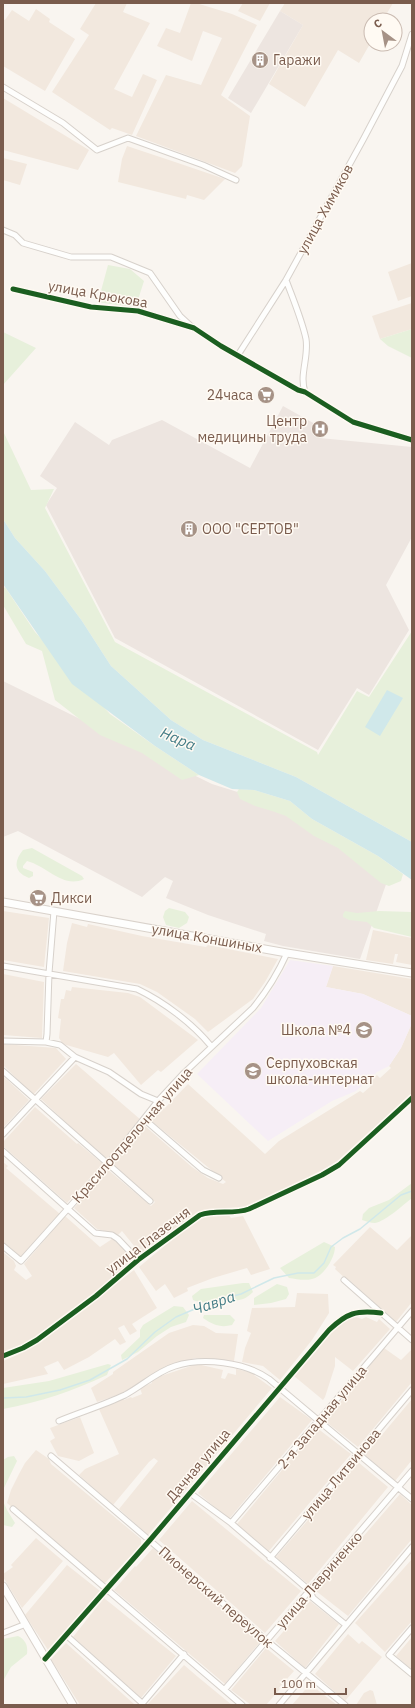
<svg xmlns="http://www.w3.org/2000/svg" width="415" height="1708" viewBox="0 0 415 1708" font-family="'IBM Plex Sans',sans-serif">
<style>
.residential{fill:#f2e8de}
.industrial{fill:#ede5e0}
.education{fill:#f6eef6}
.green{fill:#e7f0db}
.water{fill:#d0e8ea}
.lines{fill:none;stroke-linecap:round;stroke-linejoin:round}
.stream{stroke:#d0e8ea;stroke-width:1.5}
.street-casing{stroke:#d7d1cb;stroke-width:7}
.secondary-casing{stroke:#d9d2cb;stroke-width:9}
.street{stroke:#fefefd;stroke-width:5}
.secondary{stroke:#fefefd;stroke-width:7}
.cycleway-casing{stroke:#fffaf3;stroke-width:8}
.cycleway{stroke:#1b5e20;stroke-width:5}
.labels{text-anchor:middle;stroke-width:3;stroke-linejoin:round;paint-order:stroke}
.poi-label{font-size:14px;fill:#7a5c4d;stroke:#fffaf3;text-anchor:start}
.street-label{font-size:14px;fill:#7a5c4d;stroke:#fffaf3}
.water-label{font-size:15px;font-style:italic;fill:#437c86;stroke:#fffaf3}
</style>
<rect width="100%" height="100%" fill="#f9f5f0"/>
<path class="residential" d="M96,3H127L123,12L150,23L114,89L132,97L143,74L157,80L132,135L112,128L110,130L52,92L89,35L80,29Z
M191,3H196L232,14L257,25L221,95L250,116L242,166L235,173L136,136L166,75L201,85L222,38L203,31L192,61L157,46L166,28L180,33Z
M243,3H270L260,21L238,11Z
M285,3H393L383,20H371V42L359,63L338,50L305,107L269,84L303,25L280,11Z
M36,9L50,19L49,22L75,39L45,91L3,66V19L5,20L12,10L29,21Z
M3,98L89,150L78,170L3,150Z
M127,146L172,161L225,179L204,200L187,195L186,199L118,182L122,159Z
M3,158L27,164L20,185L3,180Z
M412,263V296L398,301L388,272Z
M412,303V329L380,339L372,316Z
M3,911L49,918L44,967L3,960Z
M72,923L87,927L88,924L142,936L206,947L208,945L278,959L265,982L253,999L208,1032L195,1019L157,992L140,984L63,971L67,943Z
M373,930L412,938V965L396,962L398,954H395L393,964L366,960Z
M333,966L412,979V1016L363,994L326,987Z
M3,974L44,982L42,1038L3,1035Z
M72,987L128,993L140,997L198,1040L161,1072L158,1070L141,1085L114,1053L108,1057L63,1044L59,1038L61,1019L58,1018L61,999H64L66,990L71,991Z
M412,1023V1094L344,1157L312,1176L243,1209H209L197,1213L144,1252H139L122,1231L118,1235L97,1229L74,1208L107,1169L151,1206L155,1202L112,1163L145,1126L192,1167L208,1178L223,1184L226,1182L149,1119L160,1106L164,1109L188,1084L265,1154L279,1141L360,1091L363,1093L371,1086L368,1083L377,1075L380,1078L391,1068L389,1066L401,1048Z
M3,1044L56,1048L66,1059L33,1095L3,1065Z
M76,1064L141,1120L106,1160L41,1099Z
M3,1076L29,1100L3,1128Z
M35,1107L77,1144L78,1143L103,1164L67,1203L3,1146V1142Z
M3,1162L8,1166L6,1168L60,1214L21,1257L3,1242Z
M208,1214H228L231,1218L243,1216L270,1269L251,1275L247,1268L213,1278L187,1288L188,1291L174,1298L165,1284L156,1291L139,1267L196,1220Z
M65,1216L100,1247L112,1239L122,1246L133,1261L95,1293L42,1333L25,1344L3,1353V1252L14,1261L16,1266L14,1270L26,1280L32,1276L24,1264Z
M370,1227L397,1250L412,1235V1302L396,1322L348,1279L347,1280L335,1269L336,1267L333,1265Z
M134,1270L157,1308L132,1324L137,1331L130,1335L124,1325L118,1328L126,1342L120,1345L115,1339L89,1357L64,1370L58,1361L44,1367L48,1374L3,1384V1361L17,1355L54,1332Z
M297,1293L328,1294L329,1313L312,1340L280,1380L263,1366L242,1362L245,1348L251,1333L247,1331L252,1308L295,1307Z
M351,1317H356L362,1319L366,1317L377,1322L379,1319L390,1329L353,1371L335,1357V1366L325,1397L323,1400L294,1376L332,1329L343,1321Z
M193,1325L204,1326L216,1333L238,1334L234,1361L196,1358L176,1363L154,1373L124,1393L97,1402L91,1388L113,1374V1372L169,1333Z
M384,1348L401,1360L412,1349V1382L358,1447L325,1421Z
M197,1364L223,1370L221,1378L225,1379L228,1373L236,1375V1369L254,1373V1375L272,1388L148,1535L119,1509L158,1461L154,1458L149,1462L113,1505L79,1475L85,1469L119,1454L99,1409L123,1398L124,1400L131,1397L132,1398L142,1394L140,1388L152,1383V1379Z
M280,1397L312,1420L229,1519L198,1493Z
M412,1399V1460L395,1481L365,1455Z
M80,1417L94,1453L79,1461L58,1456L50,1441L55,1438L50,1428Z
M317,1428L351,1454L268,1552L237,1524Z
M36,1450L49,1459L51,1464L141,1539V1545L104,1584L7,1503L11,1490L19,1474L25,1463Z
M358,1462L388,1487L308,1584L276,1557Z
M400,1494L412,1505V1539L348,1616L316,1591Z
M192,1501L301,1591L265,1633L159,1540Z
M36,1538L63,1561L22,1608L3,1577V1574L13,1567L11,1565Z
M153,1548L260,1642L225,1684L114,1590L135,1566L136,1567Z
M412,1559V1621L385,1652L355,1623Z
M67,1565L100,1591L48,1650L25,1615Z
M104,1598L176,1656L141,1698L73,1637Z
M310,1601L339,1624L305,1668L275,1641Z
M348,1634L359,1644L362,1641L382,1657L345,1701L315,1674Z
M412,1637V1670L396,1656Z
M66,1643L134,1704L133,1705H80L51,1659Z
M266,1648L294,1671L279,1688L280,1689L266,1705H251L231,1690Z
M184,1665L198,1677L232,1705H147Z
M310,1684L337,1705H292Z
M370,1690L373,1691L377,1705H356L364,1693Z"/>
<path class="industrial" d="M280,11L303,25L251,113L228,98Z
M283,406L324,429L320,438L412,447V537L386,585L409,630L369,695L357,688L318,750L115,638L46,505L57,488L40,476L75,422L109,445L112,440L162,420L250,468Z
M3,681L212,784L286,807L391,870L360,959L283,946L264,941L266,934L208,915L166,898L173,881L165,877L142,897L18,831L3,837Z"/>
<path class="education" d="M290,960L333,966L326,987L363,994L412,1016V1023L401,1048L389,1066L377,1072L356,1091L332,1101L268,1141L197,1074L261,1008Z"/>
<path class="green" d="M108,265L130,269L144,281L136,306L129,307L98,302Z
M412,329V358L388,346L380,339Z
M3,332L36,348L3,385Z
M3,431L31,490L54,489L45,508L115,642L317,752L318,755L357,691L369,697L412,631V842L296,777L203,740L171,720L111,666L82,621L45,571L15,538L3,519Z
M5,587L35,632L110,714L155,746L199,775L182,780L142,753L100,735L55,700L42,651L26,644L3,605V590Z
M239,789L254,790L290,801L312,819L378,856L403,874L401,881L389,886L381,883L338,848L314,836L286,816L272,811L255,806L240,799L237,792Z
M32,848L82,876L84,879C63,889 47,866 27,861L23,866V868L33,872V876L29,878C13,872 14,861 23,850Z
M169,908L185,912L189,917L187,923L179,928L166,925L163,917L165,911Z
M345,911L357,913L379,911L412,912V937L374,928L367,922L349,920L343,917V914Z
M412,1183V1198C403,1205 386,1221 375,1223C371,1223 366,1221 362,1220L363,1214L369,1208L389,1200Z
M324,1242L335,1247C335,1258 323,1277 312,1279C305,1281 296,1279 289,1278L280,1268Z
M243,1283H249L253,1292C250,1295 246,1298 243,1299C231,1303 204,1305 193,1300L192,1296L201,1289Z
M277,1284L287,1287L289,1294L286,1299L271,1303L254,1305V1298Z
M174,1306L183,1307L189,1315L186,1322L171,1327L157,1336L138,1352L122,1360L121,1355L140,1337V1330L143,1325Z
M204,1315H230L235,1320L232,1325C221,1328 213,1325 203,1318Z
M108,1364L111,1365L107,1375C73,1391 40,1402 3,1409V1388L49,1381Z
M14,1456L17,1461L3,1490V1460L8,1457Z
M3,1501L7,1510L15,1523L12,1527L3,1525Z
M18,1636C26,1640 28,1646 27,1654L11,1667L3,1681V1639Z"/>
<path class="water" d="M3,519L15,538L45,571L82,621L111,666L171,720L203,740L296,777L412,842V880L378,856L312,819L290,801L254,790L232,789L199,775L155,746L72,684L3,584Z
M387,690L403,698L380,736L365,727Z"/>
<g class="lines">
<path class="stream" d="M3,1398L26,1397L60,1390L90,1380L127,1359L155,1332L176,1317L211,1302L241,1294L274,1278L298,1273H314L324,1263L331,1247L343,1238L360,1229L401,1195L412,1191"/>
<g class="street-casing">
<path id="street" d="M3,87L63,123L97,150L128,138L203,165L236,180
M3,230L15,235L23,243L71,257H111L150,273L180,316L192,327
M286,280C293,299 302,320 306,339C309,357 299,375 305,392
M13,289L91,307L138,311L194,328L221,346L298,390L305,392L353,422L412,440
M238,355L286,280L364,138L402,66L412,34
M3,966L137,989C164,1002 192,1023 211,1046
M3,1041L46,1042L60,1045L75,1057L109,1072L141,1094L158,1101
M46,1042L47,1034L49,973L54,911
M3,1071L150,1201
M144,1119L203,1170L219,1178
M3,1134L75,1057
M3,1151L95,1233L112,1235L118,1239L138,1260
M3,1246L21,1261L108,1164L158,1101L184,1073L253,1008C267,991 278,973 287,953
M344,1280L412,1340
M3,1356L23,1348L37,1340L96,1296L138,1260L200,1215C216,1209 233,1215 249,1209L322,1175L339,1165L412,1098
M59,1421C81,1412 104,1405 125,1395C142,1386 156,1372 175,1366C203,1357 245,1362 269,1379L412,1499
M51,1456L267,1641L345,1705
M190,1493L231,1523L310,1591L313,1598L346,1625
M13,1509L242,1705
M231,1523L412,1311
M270,1558L412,1390
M412,1628L389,1655L412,1674
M3,1633L26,1624
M66,1635L142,1703
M45,1659L150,1540L329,1330C347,1313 356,1310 381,1313
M225,1689L412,1471
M141,1705L184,1654
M279,1705L412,1547"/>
</g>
<g class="secondary-casing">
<path id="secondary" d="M3,902L287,953L412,973
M3,1586L73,1705"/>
</g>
<use href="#street" class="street"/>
<use href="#secondary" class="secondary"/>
<g class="cycleway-casing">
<path id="cycleway" d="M13,289L91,307L138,311L194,328L221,346L298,390L305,392L353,422L412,440
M3,1356L23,1348L37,1340L96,1296L138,1260L200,1215C216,1209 233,1215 249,1209L322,1175L339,1165L412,1098
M45,1659L150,1540L329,1330C347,1313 356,1310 381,1313"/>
</g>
<use href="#cycleway" class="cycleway"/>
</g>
<defs>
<g id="building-disc" transform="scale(0.9)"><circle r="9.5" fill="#a69286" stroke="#fffaf3"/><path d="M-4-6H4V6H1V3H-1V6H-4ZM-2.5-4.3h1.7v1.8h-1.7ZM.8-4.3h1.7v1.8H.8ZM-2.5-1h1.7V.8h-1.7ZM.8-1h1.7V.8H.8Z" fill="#fff"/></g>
<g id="supermarket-disc" transform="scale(0.9)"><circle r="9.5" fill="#a69286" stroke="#fffaf3"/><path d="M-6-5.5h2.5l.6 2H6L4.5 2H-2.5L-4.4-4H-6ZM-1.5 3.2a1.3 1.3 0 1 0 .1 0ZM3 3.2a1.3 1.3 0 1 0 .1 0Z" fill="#fff"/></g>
<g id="hospital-disc" transform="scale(0.9)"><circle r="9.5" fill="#a69286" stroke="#fffaf3"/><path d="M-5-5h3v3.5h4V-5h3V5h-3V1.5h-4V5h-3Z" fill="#fff"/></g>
<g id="school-disc" transform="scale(0.9)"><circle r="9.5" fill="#a69286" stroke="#fffaf3"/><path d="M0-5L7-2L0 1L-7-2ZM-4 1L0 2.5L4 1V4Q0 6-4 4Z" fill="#fff"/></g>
</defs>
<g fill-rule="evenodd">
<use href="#building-disc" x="260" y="60"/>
<use href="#supermarket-disc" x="266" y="395"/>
<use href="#hospital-disc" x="320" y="429"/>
<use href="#building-disc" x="189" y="529"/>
<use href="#supermarket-disc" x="38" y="898"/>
<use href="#school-disc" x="364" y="1030"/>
<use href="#school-disc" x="253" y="1071"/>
</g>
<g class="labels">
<g class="poi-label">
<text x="273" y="65">Гаражи</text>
<text x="253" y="400" text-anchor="end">24часа</text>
<text x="307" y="426" text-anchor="end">Центр<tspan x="307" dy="16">медицины труда</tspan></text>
<text x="202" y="534">ООО "СЕРТОВ"</text>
<text x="51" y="903">Дикси</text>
<text x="351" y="1035" text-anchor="end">Школа №4</text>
<text x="266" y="1068">Серпуховская<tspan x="266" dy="16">школа-интернат</tspan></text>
</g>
<g class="street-label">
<text transform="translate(325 209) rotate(-61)" y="5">улица Химиков</text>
<text transform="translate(98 294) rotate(10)" y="5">улица Крюкова</text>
<text transform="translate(207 938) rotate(10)" y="5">улица Коншиных</text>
<text transform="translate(132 1135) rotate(-49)" y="5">Красилоотделочная улица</text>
<text transform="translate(148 1240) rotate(-37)" y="5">улица Глазечня</text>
<text transform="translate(322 1417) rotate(-50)" y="5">2-я Западная улица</text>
<text transform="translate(198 1465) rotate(-50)" y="5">Дачная улица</text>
<text transform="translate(341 1474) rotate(-50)" y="5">улица Литвинова</text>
<text transform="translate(319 1580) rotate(-49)" y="5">улица Лавриненко</text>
<text transform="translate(216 1597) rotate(41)" y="5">Пионерский переулок</text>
</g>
<g class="water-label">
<text transform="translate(178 739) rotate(23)" y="5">Нара</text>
<text transform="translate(214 1303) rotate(-19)" y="5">Чавра</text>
</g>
</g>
<rect width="415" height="1708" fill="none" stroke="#7a5c4d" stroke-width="8"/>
<g transform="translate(383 32) rotate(328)"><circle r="19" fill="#fffaf3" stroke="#cabbb1"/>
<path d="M0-3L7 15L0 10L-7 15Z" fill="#a69286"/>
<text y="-6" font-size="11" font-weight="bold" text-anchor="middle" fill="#7a5c4d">С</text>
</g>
<path d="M275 1688v6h71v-6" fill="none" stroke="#7a5c4d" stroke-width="2"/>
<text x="281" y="1688" font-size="12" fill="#7a5c4d" stroke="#fffaf3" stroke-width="3" paint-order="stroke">100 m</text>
</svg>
